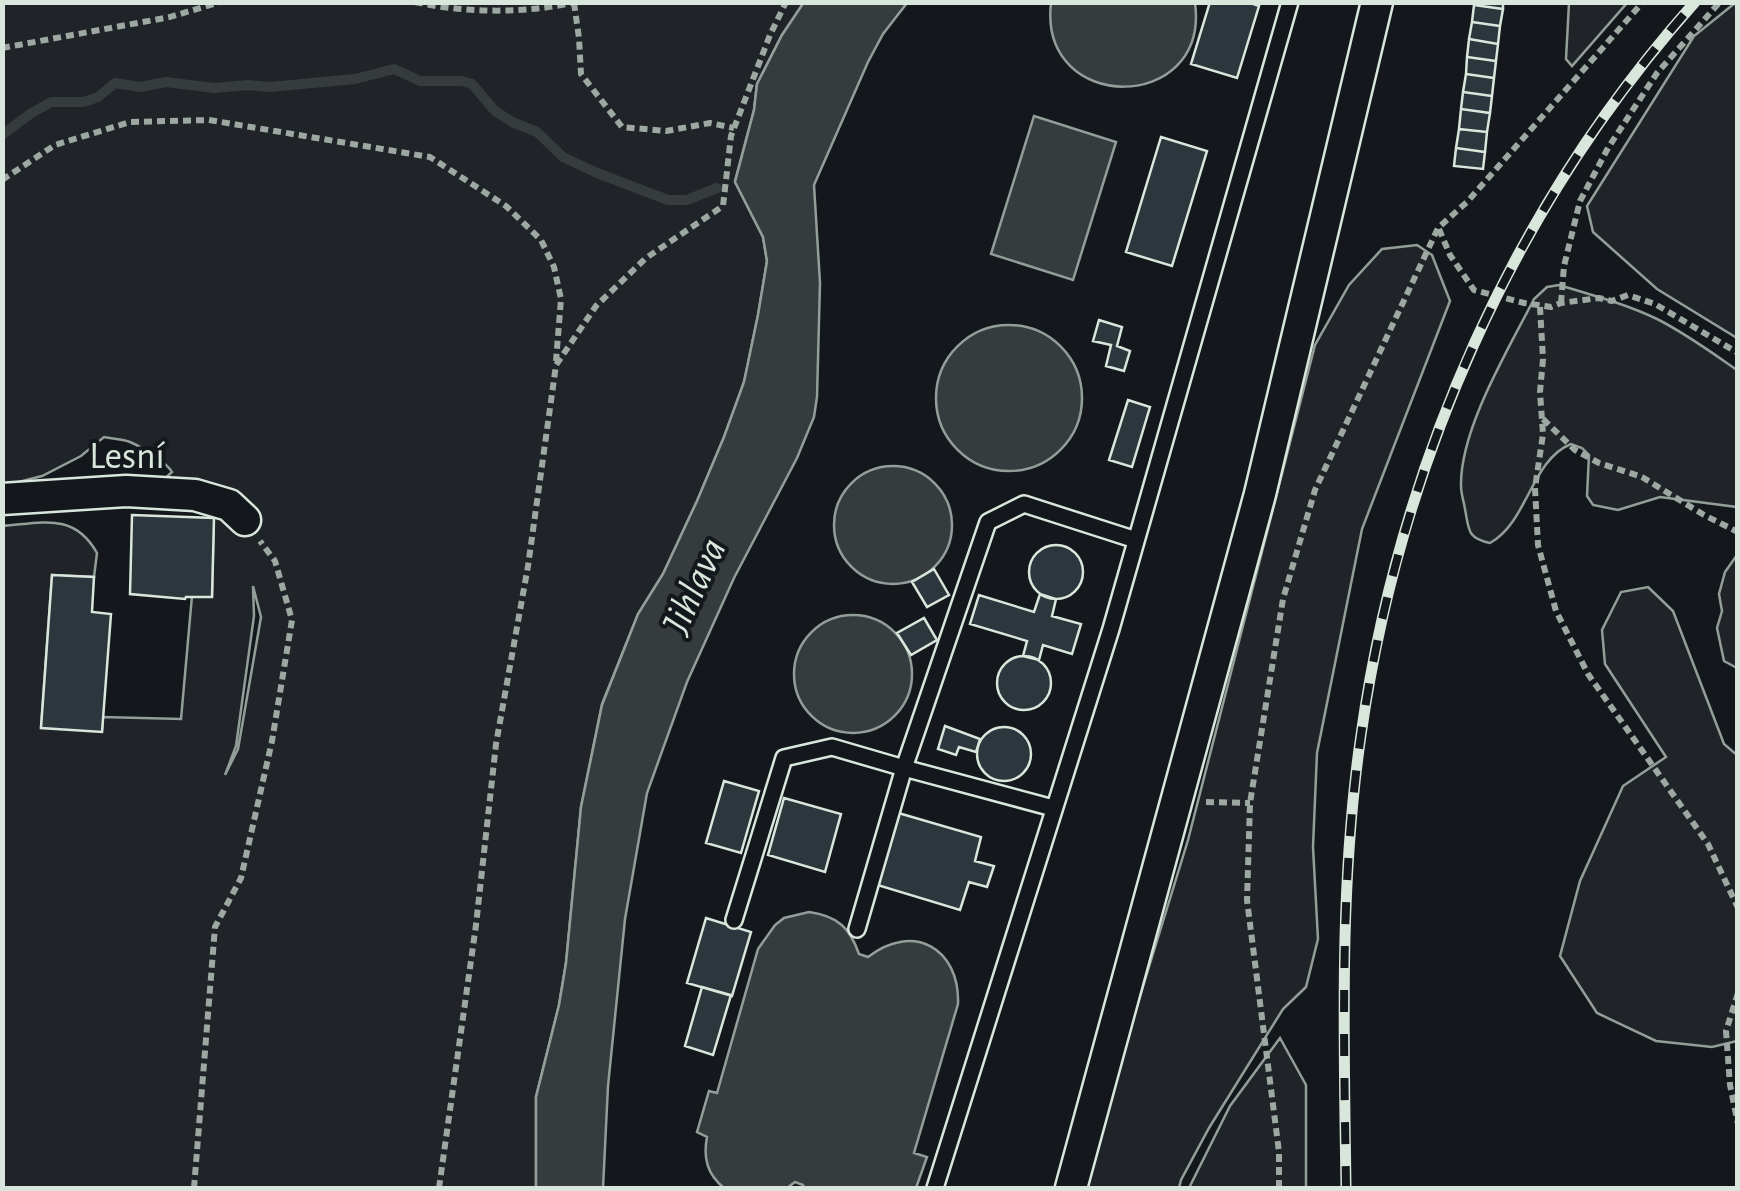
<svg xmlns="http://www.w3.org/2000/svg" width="1740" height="1191" viewBox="0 0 1740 1191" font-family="'Alegreya Sans',sans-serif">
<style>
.green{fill:#202428;stroke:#939e99;stroke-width:2.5;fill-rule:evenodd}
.water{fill:#363b3e;stroke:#939e99;stroke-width:2.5}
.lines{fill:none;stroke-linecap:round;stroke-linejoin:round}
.stream{stroke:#363b3e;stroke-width:10}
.building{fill:#2c363c;stroke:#d8e6dc;stroke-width:2.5}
.lane-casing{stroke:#d8e6dc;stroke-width:20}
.street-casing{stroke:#d8e6dc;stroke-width:35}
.path{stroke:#9da8a2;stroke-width:6;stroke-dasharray:8 5;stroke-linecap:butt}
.lane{stroke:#14181c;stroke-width:15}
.street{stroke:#14181c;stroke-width:30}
.rail-casing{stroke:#d8e6dc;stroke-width:11}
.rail{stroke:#14181c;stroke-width:8;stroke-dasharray:22;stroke-linecap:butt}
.labels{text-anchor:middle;stroke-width:8;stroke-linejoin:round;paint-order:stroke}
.street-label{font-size:38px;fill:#d8e6dc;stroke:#14181c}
.water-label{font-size:40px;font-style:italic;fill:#d8e6dc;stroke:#14181c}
</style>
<rect width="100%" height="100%" fill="#14181c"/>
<path class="green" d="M2,3H804L782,35L757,84L754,110L735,181L763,237L767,261L758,315L744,382L724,437L697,501L663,574L638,614L602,704L581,807L566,963L559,1005L536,1097V1188H3V526C42,523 74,512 97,553L94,577L52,575L41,727L102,731L103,717L181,719L192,596H212L214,513L149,493L172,472C167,463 142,447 130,442C123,439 113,439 104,437L81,456L42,476L3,486ZM253,586L261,617L238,749L225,775L236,746L254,616Z
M1569,3H1627L1572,66L1566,59Z
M1735,3H1738L1737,338L1657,289L1593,232L1587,206L1694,36Z
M1417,245L1432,255L1450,301L1362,529L1317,753L1313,847L1318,939L1306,987L1283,1009L1209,1128L1181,1180L1179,1188H1081L1188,840L1315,345L1349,285L1382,249Z
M1559,285C1592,295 1626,304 1657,319C1685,333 1711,352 1737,370V507L1660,497L1618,510L1593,505L1587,496L1589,455L1582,448L1571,444C1531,460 1528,522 1490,543C1467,538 1469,530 1465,509C1464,502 1461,494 1461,486C1460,429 1508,350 1534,299L1547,287Z
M1737,555V668L1724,661L1717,628L1722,611L1719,594L1725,572Z
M1648,587L1673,611L1724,744L1737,755V1041L1712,1047L1656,1041L1597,1013L1560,956L1580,881L1623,786L1666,757L1605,664L1602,630L1621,592Z
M1280,1038L1306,1085V1188H1189L1230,1106Z"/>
<path class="water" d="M804,2L907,3L883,34L868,62L814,185L820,283L817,397L814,417L797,458L734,578L687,682L647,793L625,919L608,1086L603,1188H536V1097L559,1005L566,963L581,807L602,705L638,614L663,574L697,501L724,437L744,382L758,315L767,261L763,237L735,182L754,110L757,84L782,35Z
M1051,3H1195C1210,114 1038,115 1051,3Z
M1034,116L1116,142L1073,280L991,254Z
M936 398a73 73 0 1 1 146 0a73 73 0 1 1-146 0Z
M834 525a59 59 0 1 1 118 0a59 59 0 1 1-118 0Z
M794 674a59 59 0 1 1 118 0a59 59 0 1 1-118 0Z
M809,912C838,916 850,928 859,954L868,957C913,922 960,948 958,1004L914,1153L927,1157L916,1188H804L803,1185L795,1182L787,1188H724C707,1174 703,1158 707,1137L697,1132L709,1091L717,1093L758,949L775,925L784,918Z"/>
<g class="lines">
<path class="stream" d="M2,135L30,114L51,102H84L98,97L115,83L140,87L166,82L214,88L248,85L270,87L355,79L394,69L420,81H462L472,84L495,111L512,122L537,132L563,157L597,173L668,200H687L717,188"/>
</g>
<path class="building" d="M1210,2H1248L1259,6L1237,78L1191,64Z
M1474,2H1503V9L1474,5Z
M1474,5L1503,9L1500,26L1472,22Z
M1472,22L1500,26L1498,44L1469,39Z
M1469,39L1498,44L1496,61L1467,57Z
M1467,57L1496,61L1494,78L1466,74Z
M1466,74L1494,78L1492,96L1463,92Z
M1463,92L1492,96L1490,113L1461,109Z
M1461,109L1490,113L1487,132L1459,129Z
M1459,129L1487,132L1485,152L1456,148Z
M1161,137L1207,151L1172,266L1126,252Z
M1456,148L1485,152L1483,169L1454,166Z
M1099,320L1122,327L1117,346L1130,351L1124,371L1106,366L1111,345L1093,341Z
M1128,400L1150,407L1132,467L1109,460Z
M132,515L214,518L212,597H186L185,599L130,594Z
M1029 572a27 27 0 1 1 54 0a27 27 0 1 1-54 0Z
M934,569L949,595L927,607L912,582Z
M52,575L94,577L92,612L111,614L102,732L41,728Z
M1040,594L1056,599L1052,616L1081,624L1072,654L1043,645L1039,660L1023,656L1027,641L970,624L979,595L1034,612Z
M924,618L937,640L911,655L897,633Z
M997 683a27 27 0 1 1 54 0a27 27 0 1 1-54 0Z
M945,726L980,739L976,752L959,747L956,755L938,749Z
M977 754a27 27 0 1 1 54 0a27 27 0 1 1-54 0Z
M724,781L759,791L741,853L706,843Z
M784,798L841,814L825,872L768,855Z
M895,812L981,837L975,861L994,866L987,887L969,882L960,910L874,884Z
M706,918L751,932L732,996L687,983Z
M702,987L731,995L713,1055L685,1046Z"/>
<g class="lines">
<g class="lane-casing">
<path id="lane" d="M734,920L784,758L832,747L904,768L1053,808
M857,929L904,768L988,522L1024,504L1136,540
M935,1188L1111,629L1290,2"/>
</g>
<g class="street-casing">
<path id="street" d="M2,499L126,491L195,495L229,505L245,520
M1071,1188L1260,494L1377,2"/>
</g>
<path class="path" d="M415,2C464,13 526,14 575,2
M574,3L579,38L581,74L622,127L666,131L710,123L734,128
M2,48L170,17L220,2
M2,180L55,145L130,122L209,120L430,157L506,206L541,240L554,267L561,299L556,361
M1439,229L1450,255L1474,290L1524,303L1551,307L1561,303L1599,298L1612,301L1628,295L1655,304L1738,353
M1561,303L1564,266L1580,201L1608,148L1657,73L1720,2
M1540,307L1543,359L1540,392L1543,434L1535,488L1538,545L1556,611L1588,674L1708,844L1738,908
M1543,419L1575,450L1599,463L1642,477L1704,515L1738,532
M1206,802L1250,803
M1738,993L1726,1031L1730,1085L1738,1124
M194,1188L215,927L241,878L272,741L292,620L275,561L260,541
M439,1188L476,925L496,744L528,566L556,365L596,306L646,258L723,206L731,136L770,35L786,2
M1279,1188V1152L1247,900L1250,803L1283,599L1315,490L1438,228L1468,201L1643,2"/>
<use href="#lane" class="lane"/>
<use href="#street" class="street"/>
<g class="rail-casing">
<path id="rail" d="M1346,1188C1344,1038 1339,885 1361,735C1399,466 1513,206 1695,2"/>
</g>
<use href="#rail" class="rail"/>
</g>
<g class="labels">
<g class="street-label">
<text x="127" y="468">Lesní</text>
</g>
<g class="water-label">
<text transform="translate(693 585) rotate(-65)" y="14">Jihlava</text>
</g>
</g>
<rect width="1740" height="1191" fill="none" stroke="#d8e6dc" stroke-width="10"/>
</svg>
